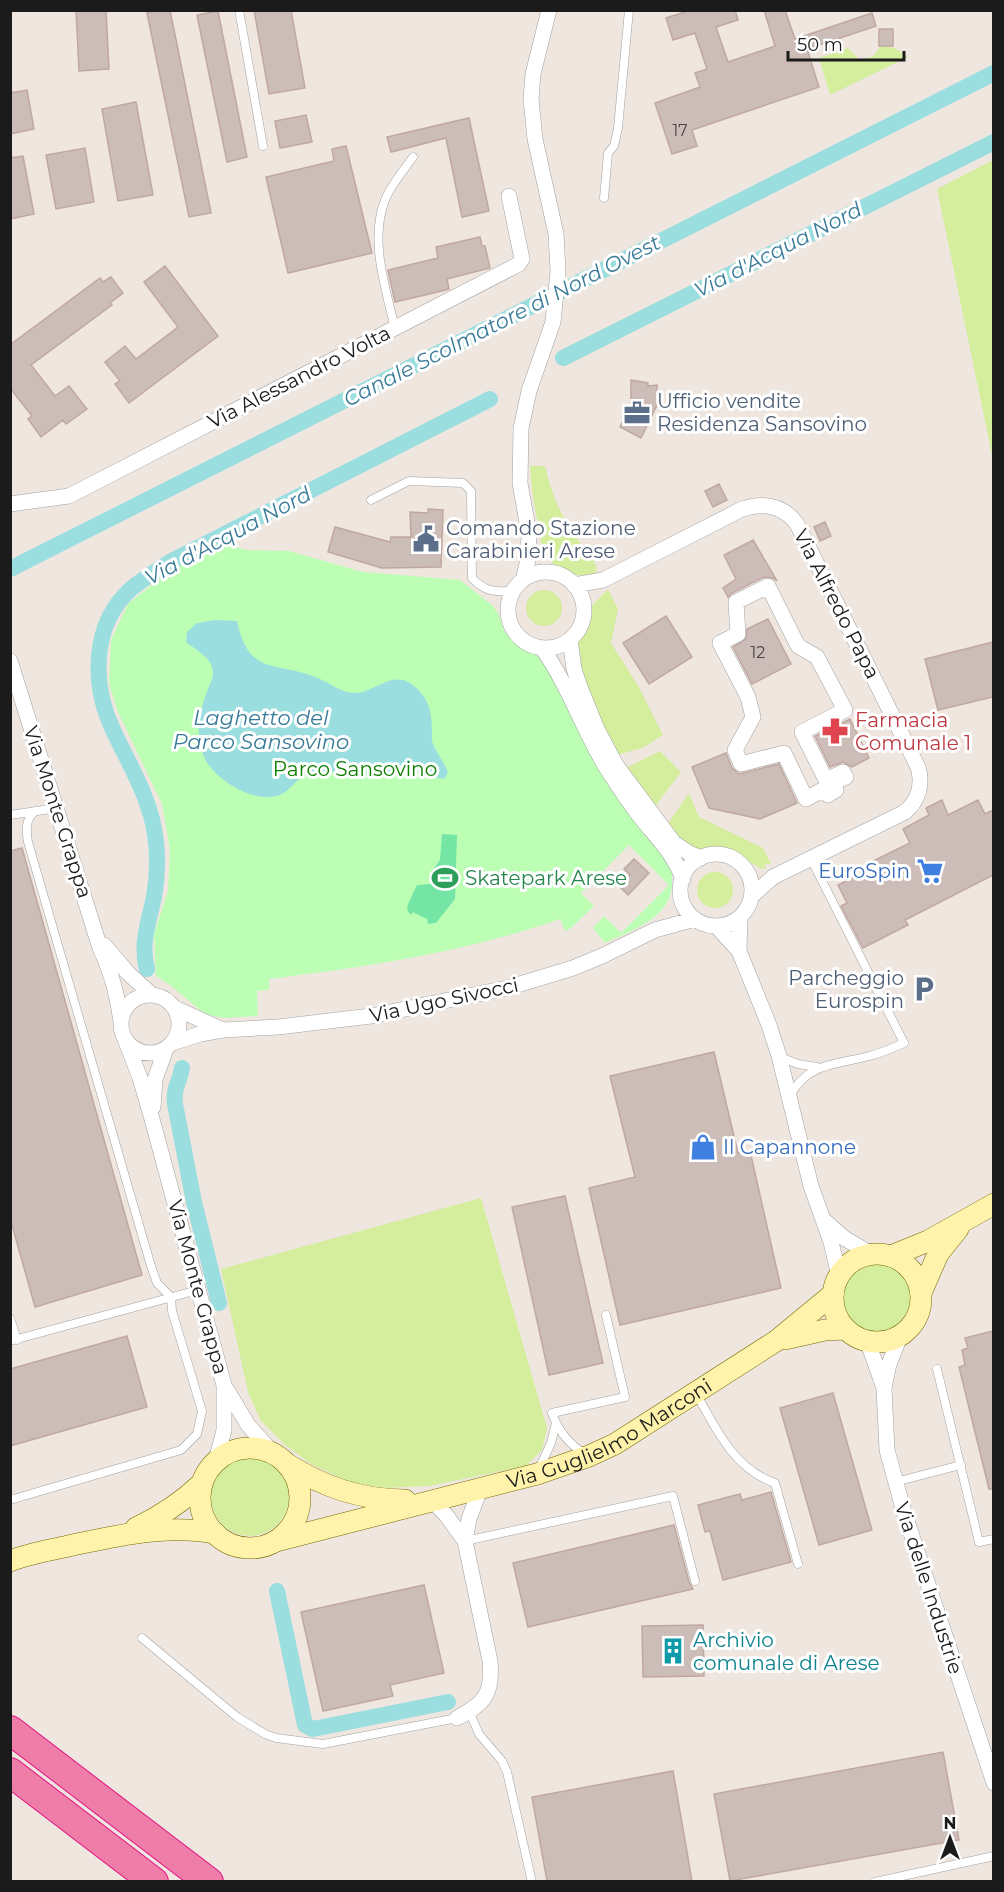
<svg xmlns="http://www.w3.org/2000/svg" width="1004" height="1892" viewBox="0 0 1004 1892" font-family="Montserrat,sans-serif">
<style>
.grass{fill:#d5ee9e}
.park{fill:#bdfeb5}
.pitch{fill:#74e5a4}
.water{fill:#9adee0}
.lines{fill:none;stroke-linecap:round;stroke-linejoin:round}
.canal{stroke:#9adee0;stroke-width:16}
.building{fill:#cdbdb8;stroke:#c0a8a0;stroke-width:1.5}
.lane-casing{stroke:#a2a2a2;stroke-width:9}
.street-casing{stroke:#a2a2a2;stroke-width:16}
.secondary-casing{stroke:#736900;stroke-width:22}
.highway-casing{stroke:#e41383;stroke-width:30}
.lane{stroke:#fff;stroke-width:8}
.street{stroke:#fff;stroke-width:15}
.secondary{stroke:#fff3ab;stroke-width:21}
.highway{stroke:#ee7da8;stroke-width:28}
.labels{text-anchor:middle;stroke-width:6;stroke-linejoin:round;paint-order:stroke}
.number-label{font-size:16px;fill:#484442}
.street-label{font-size:20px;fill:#1b1b1b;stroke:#fff}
.service-label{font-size:20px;fill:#4e5e75;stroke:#fff;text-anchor:start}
.health-label{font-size:20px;fill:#be3a42;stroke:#fff;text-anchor:start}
.park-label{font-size:20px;fill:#0f8001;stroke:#fff}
.shop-label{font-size:20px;fill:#366cbe;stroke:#fff;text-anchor:end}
.leisure-label{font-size:20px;fill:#27864d;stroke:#fff;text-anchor:start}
.culture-label{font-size:20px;fill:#0d838f;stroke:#fff;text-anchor:start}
.water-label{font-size:21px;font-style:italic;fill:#397b99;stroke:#fff}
</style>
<rect width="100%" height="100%" fill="#eee6df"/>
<path class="grass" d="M880,46L895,48L908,57L830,95L819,58L848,48L859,59C870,59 875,57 880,46Z
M993,160V460L937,189Z
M530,466H545C551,493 563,522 580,543C585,550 590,555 594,562L597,569L595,575C572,578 551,570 542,546C540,539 540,530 538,523C534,504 531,486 530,466Z
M608,589L618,609L611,643L640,689L663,735L642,748L617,755L580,672L577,646L589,609Z
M526 608a18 18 0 1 1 36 0a18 18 0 1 1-36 0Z
M660,751L681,772L654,808L626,768Z
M689,793L699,817L763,848L771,864H765L766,869L760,868L726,849H697L684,842L667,825Z
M697 890a18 18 0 1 1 36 0a18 18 0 1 1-36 0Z
M481,1198L547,1428L542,1450L526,1466L429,1486L383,1488L347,1481L311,1464L285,1445L261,1421L248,1392L221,1269Z
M842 1297a35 35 0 1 1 70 0a35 35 0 1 1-70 0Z
M211 1497a39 39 0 1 1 78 0a39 39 0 1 1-78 0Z"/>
<path class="park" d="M223,544L247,550L289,551L363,572L460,580L493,606L499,615L504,631L519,645L539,656L670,862C682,914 644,925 605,943L593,928L604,916L621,933L669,885L629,845L581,893L594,906L571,928L565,931L560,919C466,952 368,967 269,979V990L257,991L258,1016L225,1018L206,1015L170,985L156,976L154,934L168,891L170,850L162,804L118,712L109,683L111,640L128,604L163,576Z"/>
<path class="pitch" d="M442,834L457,835L455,899L436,923L428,924L427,919L413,912L411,915L407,910L408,904L417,885L433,884L434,868L440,860Z"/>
<path class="water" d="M215,620L237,621C249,676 273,661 315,677C327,681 340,692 353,693C373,694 390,671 410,683C428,695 432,711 432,731C432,735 431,740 433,744C437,754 444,761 448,773L444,779C418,775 405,763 379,777C361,775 327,769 311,772C298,776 293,788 282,794C258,806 216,781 205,759C194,736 199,712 208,689C211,681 215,675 212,667C209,656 194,649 186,642L187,632L197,623Z"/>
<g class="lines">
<path class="canal" d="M563,358L994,142
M10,569L994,73
M147,969C140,944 149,921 154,897C157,879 158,860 156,842C152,801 131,768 114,732C91,685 91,624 132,588C144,578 158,570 170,562L490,399
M182,1068C180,1082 173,1087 175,1104L194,1202L219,1303
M277,1591L305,1725L313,1729L448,1702"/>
</g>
<path class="building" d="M76,10H106L109,69L79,71Z
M157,10H170L211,213L189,217L147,13Z
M254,10H291L305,88L269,94Z
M691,10H735L738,20L716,27L728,62L775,46L764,10H785L795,39L872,13L876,26L807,49L819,87L692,130L697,146L672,154L655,103L700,87L695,73L707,69L695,33L673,40L666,18Z
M218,11L247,157L227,162L197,15Z
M879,29H893V46H879Z
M27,90L34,129L10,134V93Z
M136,102L153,195L118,201L102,109Z
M306,115L312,142L280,148L275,121Z
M469,118L489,211L462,217L446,138L391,152L387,137Z
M346,146L372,253L288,273L266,177L334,161L332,149Z
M85,148L94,202L56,209L46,155Z
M23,156L34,214L10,219V158Z
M480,237L482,246H485L490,268L447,279L449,289L446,290L395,302L388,270L438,258L436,247Z
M165,266L218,336L129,403L115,384L120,381L105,362L125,346L136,359L178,327L144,282Z
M111,277L123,293L110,303L112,305L31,365L55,396L69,386L87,409L66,424L63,420L41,437L28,419L32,416L10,388V345L100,278L103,282Z
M631,380L648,383V386L657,385V405L641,438L620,427L631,405Z
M719,484L727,500L713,507L705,491Z
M428,509L443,510L441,567L382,568L328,552L335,527L390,542L391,537H411L410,512L428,513Z
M825,522L831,536L820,541L814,527Z
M753,540L777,581L773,578L764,577L732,593L728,597L723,588L736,579L724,555Z
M666,616L692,657L649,684L623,643Z
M768,619L791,664L752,684L733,647L746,639L747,629Z
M993,642V697L938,710L925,659Z
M850,719L869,758L852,767L843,762L830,767L815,736Z
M726,753L732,768L739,774L779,764L797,803L760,819L709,808L692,767Z
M942,800L948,815L978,800L985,814L993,810V875L905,920L908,925L863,948L841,906L847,903L838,885L876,866L873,861L910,843L903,829L929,815L926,808Z
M22,848L142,1275L35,1307L10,1218V851Z
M634,859L649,873L628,895L619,886L630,875L624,869Z
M714,1052L738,1153L750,1151L781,1288L620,1325L589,1188L635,1177L610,1076Z
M565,1196L603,1363L549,1375L512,1207Z
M993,1331V1489H989L959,1367L965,1365L962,1350L968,1348L965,1338Z
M127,1336L147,1407L10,1446V1369Z
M833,1393L872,1530L819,1545L780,1408Z
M771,1492L791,1562L723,1580L710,1531L705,1532L698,1505L740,1494L742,1500Z
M674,1525L689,1582L693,1589L528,1627L513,1563Z
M424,1585L444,1673L390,1685L393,1696L323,1711L301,1612Z
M703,1625L704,1676L643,1677L642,1626Z
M943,1752L959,1840L730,1881L714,1794Z
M673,1771L692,1881H547L532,1797Z"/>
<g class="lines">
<g class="lane-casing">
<path id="lane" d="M239,10L263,146
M604,198L608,153L614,146L618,128L629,10
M395,329C386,288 369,241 385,200C391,185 404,170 413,157
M371,500L409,481L463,483L471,491L472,578C485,592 495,592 513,591
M10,815L57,808
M780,1057L798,1064L817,1067
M790,1096C808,1062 836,1065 869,1056C882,1053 893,1048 904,1043L811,859
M10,1318L17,1340
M10,1341L198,1290
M937,1369L979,1542L994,1539
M696,1393C715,1428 735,1470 775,1483L798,1564
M585,1454C570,1445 558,1430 552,1413L625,1397L606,1315
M539,1469L551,1443L556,1423
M895,1482L961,1465
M10,1500L181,1450L197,1434L202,1411L172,1311L171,1297L157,1283L151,1266L28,842C26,830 25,820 35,811
M465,1541L673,1496L695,1581
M142,1638L237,1717L265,1734L276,1738L323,1744L457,1718
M469,1711L479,1734L502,1761L507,1772L532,1882
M875,1882L994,1856"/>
</g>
<g class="street-casing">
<path id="street" d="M10,504L69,496L519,264L522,259L509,196
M508 610a38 38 0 1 1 76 0a38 38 0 1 1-76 0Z
M523,580L528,560L529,534L520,483L521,428L529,391L553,322L558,271L556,234L535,139L531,99L533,74L549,10
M574,585L603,580L742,509C764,502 783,505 797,524L918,767C923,784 919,800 905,812L773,877L752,896
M768,586L798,646L817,657L845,710L802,732L826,780L843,772L846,777L833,783L836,790L828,795L822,790L806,799L784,753L741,764L735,750L753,717L748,697L720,643L738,634L736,602Z
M570,639L574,669L580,687L597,729L616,765L674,843L689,853L701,858
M542,648C569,686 583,730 607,769C618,786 629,803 641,818C657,838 674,854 683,879
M10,661L100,948C112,974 117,994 121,1022
M680 890a36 36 0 1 1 72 0a36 36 0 1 1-72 0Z
M716,926L739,951L769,1025L779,1056L811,1186L831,1242L839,1276
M104,945L128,973L152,995
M739,951L740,917
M121 1024a29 29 0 1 1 58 0a29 29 0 1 1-58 0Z
M175,1008L223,1030
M125,1039L140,1078L152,1119L224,1385V1430L216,1461
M172,1043L200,1034L223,1030L278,1027L371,1016L507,988L573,968L602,956L655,930L695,919
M153,1107L155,1079L166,1049
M825,1221L844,1238L871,1254
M901,1334L889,1364L884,1388L887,1450L904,1512L994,1783
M867,1340L884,1388
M227,1390L248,1425L273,1453
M432,1500L446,1515L465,1541
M457,1718C485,1703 493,1694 490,1661L465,1541L469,1519L480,1489"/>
</g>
<g class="secondary-casing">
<g id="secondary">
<circle cx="877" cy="1298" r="44"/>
<path d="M891,1256L928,1241L994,1204"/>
<path d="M921,1293L938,1254L958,1229"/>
<path d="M785,1339L825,1330L846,1329"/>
<circle cx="250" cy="1498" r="50"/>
<path d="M287,1464C324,1487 361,1500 405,1500"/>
<path d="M136,1528C161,1516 182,1502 202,1483"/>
<path id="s1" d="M276,1541L537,1474L589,1456L615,1444L776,1341L833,1294"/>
<path d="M10,1561C30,1553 52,1550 73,1545C120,1535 167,1524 215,1533"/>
</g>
</g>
<g class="highway-casing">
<path id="highway" d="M10,1730L209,1882
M10,1772L154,1882"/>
</g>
<use href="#lane" class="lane"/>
<use href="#street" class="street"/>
<use href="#secondary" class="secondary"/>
<use href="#highway" class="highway"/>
</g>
<defs>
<g id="office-bare" transform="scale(2.07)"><path d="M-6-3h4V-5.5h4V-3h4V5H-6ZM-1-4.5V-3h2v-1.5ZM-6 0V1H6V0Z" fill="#5c6f8a" stroke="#fff" stroke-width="2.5" paint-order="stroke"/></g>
<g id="civic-bare" transform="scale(2.07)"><path d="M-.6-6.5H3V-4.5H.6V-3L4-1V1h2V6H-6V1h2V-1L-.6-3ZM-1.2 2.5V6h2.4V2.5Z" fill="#5c6f8a" stroke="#fff" stroke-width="2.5" paint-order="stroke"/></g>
<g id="pharmacy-bare" transform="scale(2.07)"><path d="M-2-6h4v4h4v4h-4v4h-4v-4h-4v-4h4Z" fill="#e0444e" stroke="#fff" stroke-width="2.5" paint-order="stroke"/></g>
<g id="supermarket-bare" transform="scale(2.07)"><path d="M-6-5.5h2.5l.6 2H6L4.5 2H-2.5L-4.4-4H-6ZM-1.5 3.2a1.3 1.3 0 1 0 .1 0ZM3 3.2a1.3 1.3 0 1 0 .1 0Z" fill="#3f7fe0" stroke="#fff" stroke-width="2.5" paint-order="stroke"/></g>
<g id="stadium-bare" transform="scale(2.07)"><path d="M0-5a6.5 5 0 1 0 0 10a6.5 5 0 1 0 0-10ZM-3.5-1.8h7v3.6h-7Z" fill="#2e9e5b" stroke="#fff" stroke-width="2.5" paint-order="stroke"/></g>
<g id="parking-bare" transform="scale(2.07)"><path d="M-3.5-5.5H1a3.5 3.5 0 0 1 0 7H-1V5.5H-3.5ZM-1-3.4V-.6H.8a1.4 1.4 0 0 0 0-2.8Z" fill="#5c6f8a" stroke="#fff" stroke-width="2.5" paint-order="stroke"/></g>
<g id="shop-bare" transform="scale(2.07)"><path d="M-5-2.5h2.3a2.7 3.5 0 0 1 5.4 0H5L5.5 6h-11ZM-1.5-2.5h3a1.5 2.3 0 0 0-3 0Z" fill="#3f7fe0" stroke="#fff" stroke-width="2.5" paint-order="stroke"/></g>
<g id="building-bare" transform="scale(2.07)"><path d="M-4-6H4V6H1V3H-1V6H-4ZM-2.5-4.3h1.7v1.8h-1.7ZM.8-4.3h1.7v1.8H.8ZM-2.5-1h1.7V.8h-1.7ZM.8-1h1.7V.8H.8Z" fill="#0f9aa8" stroke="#fff" stroke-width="2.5" paint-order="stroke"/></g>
</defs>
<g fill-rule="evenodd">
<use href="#office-bare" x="637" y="413"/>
<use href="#civic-bare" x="426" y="539"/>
<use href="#pharmacy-bare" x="835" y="731"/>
<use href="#supermarket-bare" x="930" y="871"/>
<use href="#stadium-bare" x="445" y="878"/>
<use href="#parking-bare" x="924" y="989"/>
<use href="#shop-bare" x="703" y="1147"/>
<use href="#building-bare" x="673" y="1651"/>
</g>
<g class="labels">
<g class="number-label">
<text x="680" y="136">17</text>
<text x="758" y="658">12</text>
</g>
<g class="street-label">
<text transform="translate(299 377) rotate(-27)" y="7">Via Alessandro Volta</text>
<text transform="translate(837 604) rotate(63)" y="7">Via Alfredo Papa</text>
<text transform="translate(58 812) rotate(72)" y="7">Via Monte Grappa</text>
<text transform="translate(444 1000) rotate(-12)" y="7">Via Ugo Sivocci</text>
<text transform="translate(198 1287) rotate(75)" y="7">Via Monte Grappa</text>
<text dy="7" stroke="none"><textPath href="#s1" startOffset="352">Via Guglielmo Marconi</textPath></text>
<text transform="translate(929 1588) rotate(72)" y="7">Via delle Industrie</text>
</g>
<g class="service-label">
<text x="657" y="408">Ufficio vendite<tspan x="657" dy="23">Residenza Sansovino</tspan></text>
<text x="446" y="535">Comando Stazione<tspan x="446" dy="23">Carabinieri Arese</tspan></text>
<text x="904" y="985" text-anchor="end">Parcheggio<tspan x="904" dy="23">Eurospin</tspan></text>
</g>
<g class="health-label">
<text x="855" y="727">Farmacia<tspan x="855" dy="23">Comunale 1</tspan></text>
</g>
<g class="park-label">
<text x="355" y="776">Parco Sansovino</text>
</g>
<g class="shop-label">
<text x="910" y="878">EuroSpin</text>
<text x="723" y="1154" text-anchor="start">Il Capannone</text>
</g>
<g class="leisure-label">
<text x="465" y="885">Skatepark Arese</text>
</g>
<g class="culture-label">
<text x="693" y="1647">Archivio<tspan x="693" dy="23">comunale di Arese</tspan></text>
</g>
<g class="water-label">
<text transform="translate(778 250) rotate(-27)" y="7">Via d'Acqua Nord</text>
<text transform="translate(502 321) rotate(-27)" y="7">Canale Scolmatore di Nord Ovest</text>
<text transform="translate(228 536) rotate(-28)" y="7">Via d'Acqua Nord</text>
<text x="261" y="725">Laghetto del<tspan x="261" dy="24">Parco Sansovino</tspan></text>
</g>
</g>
<rect width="1004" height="1892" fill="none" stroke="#1b1b1b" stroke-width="24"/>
<g transform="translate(950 1838)" stroke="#ffffff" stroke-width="4.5" paint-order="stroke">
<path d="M0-4.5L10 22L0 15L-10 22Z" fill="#1b1b1b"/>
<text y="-9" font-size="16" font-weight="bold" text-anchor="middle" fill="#1b1b1b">N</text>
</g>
<path d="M788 51v9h116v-9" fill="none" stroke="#1b1b1b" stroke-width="3"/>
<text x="797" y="51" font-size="18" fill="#1b1b1b" stroke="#ffffff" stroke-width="4.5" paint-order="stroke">50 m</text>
</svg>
